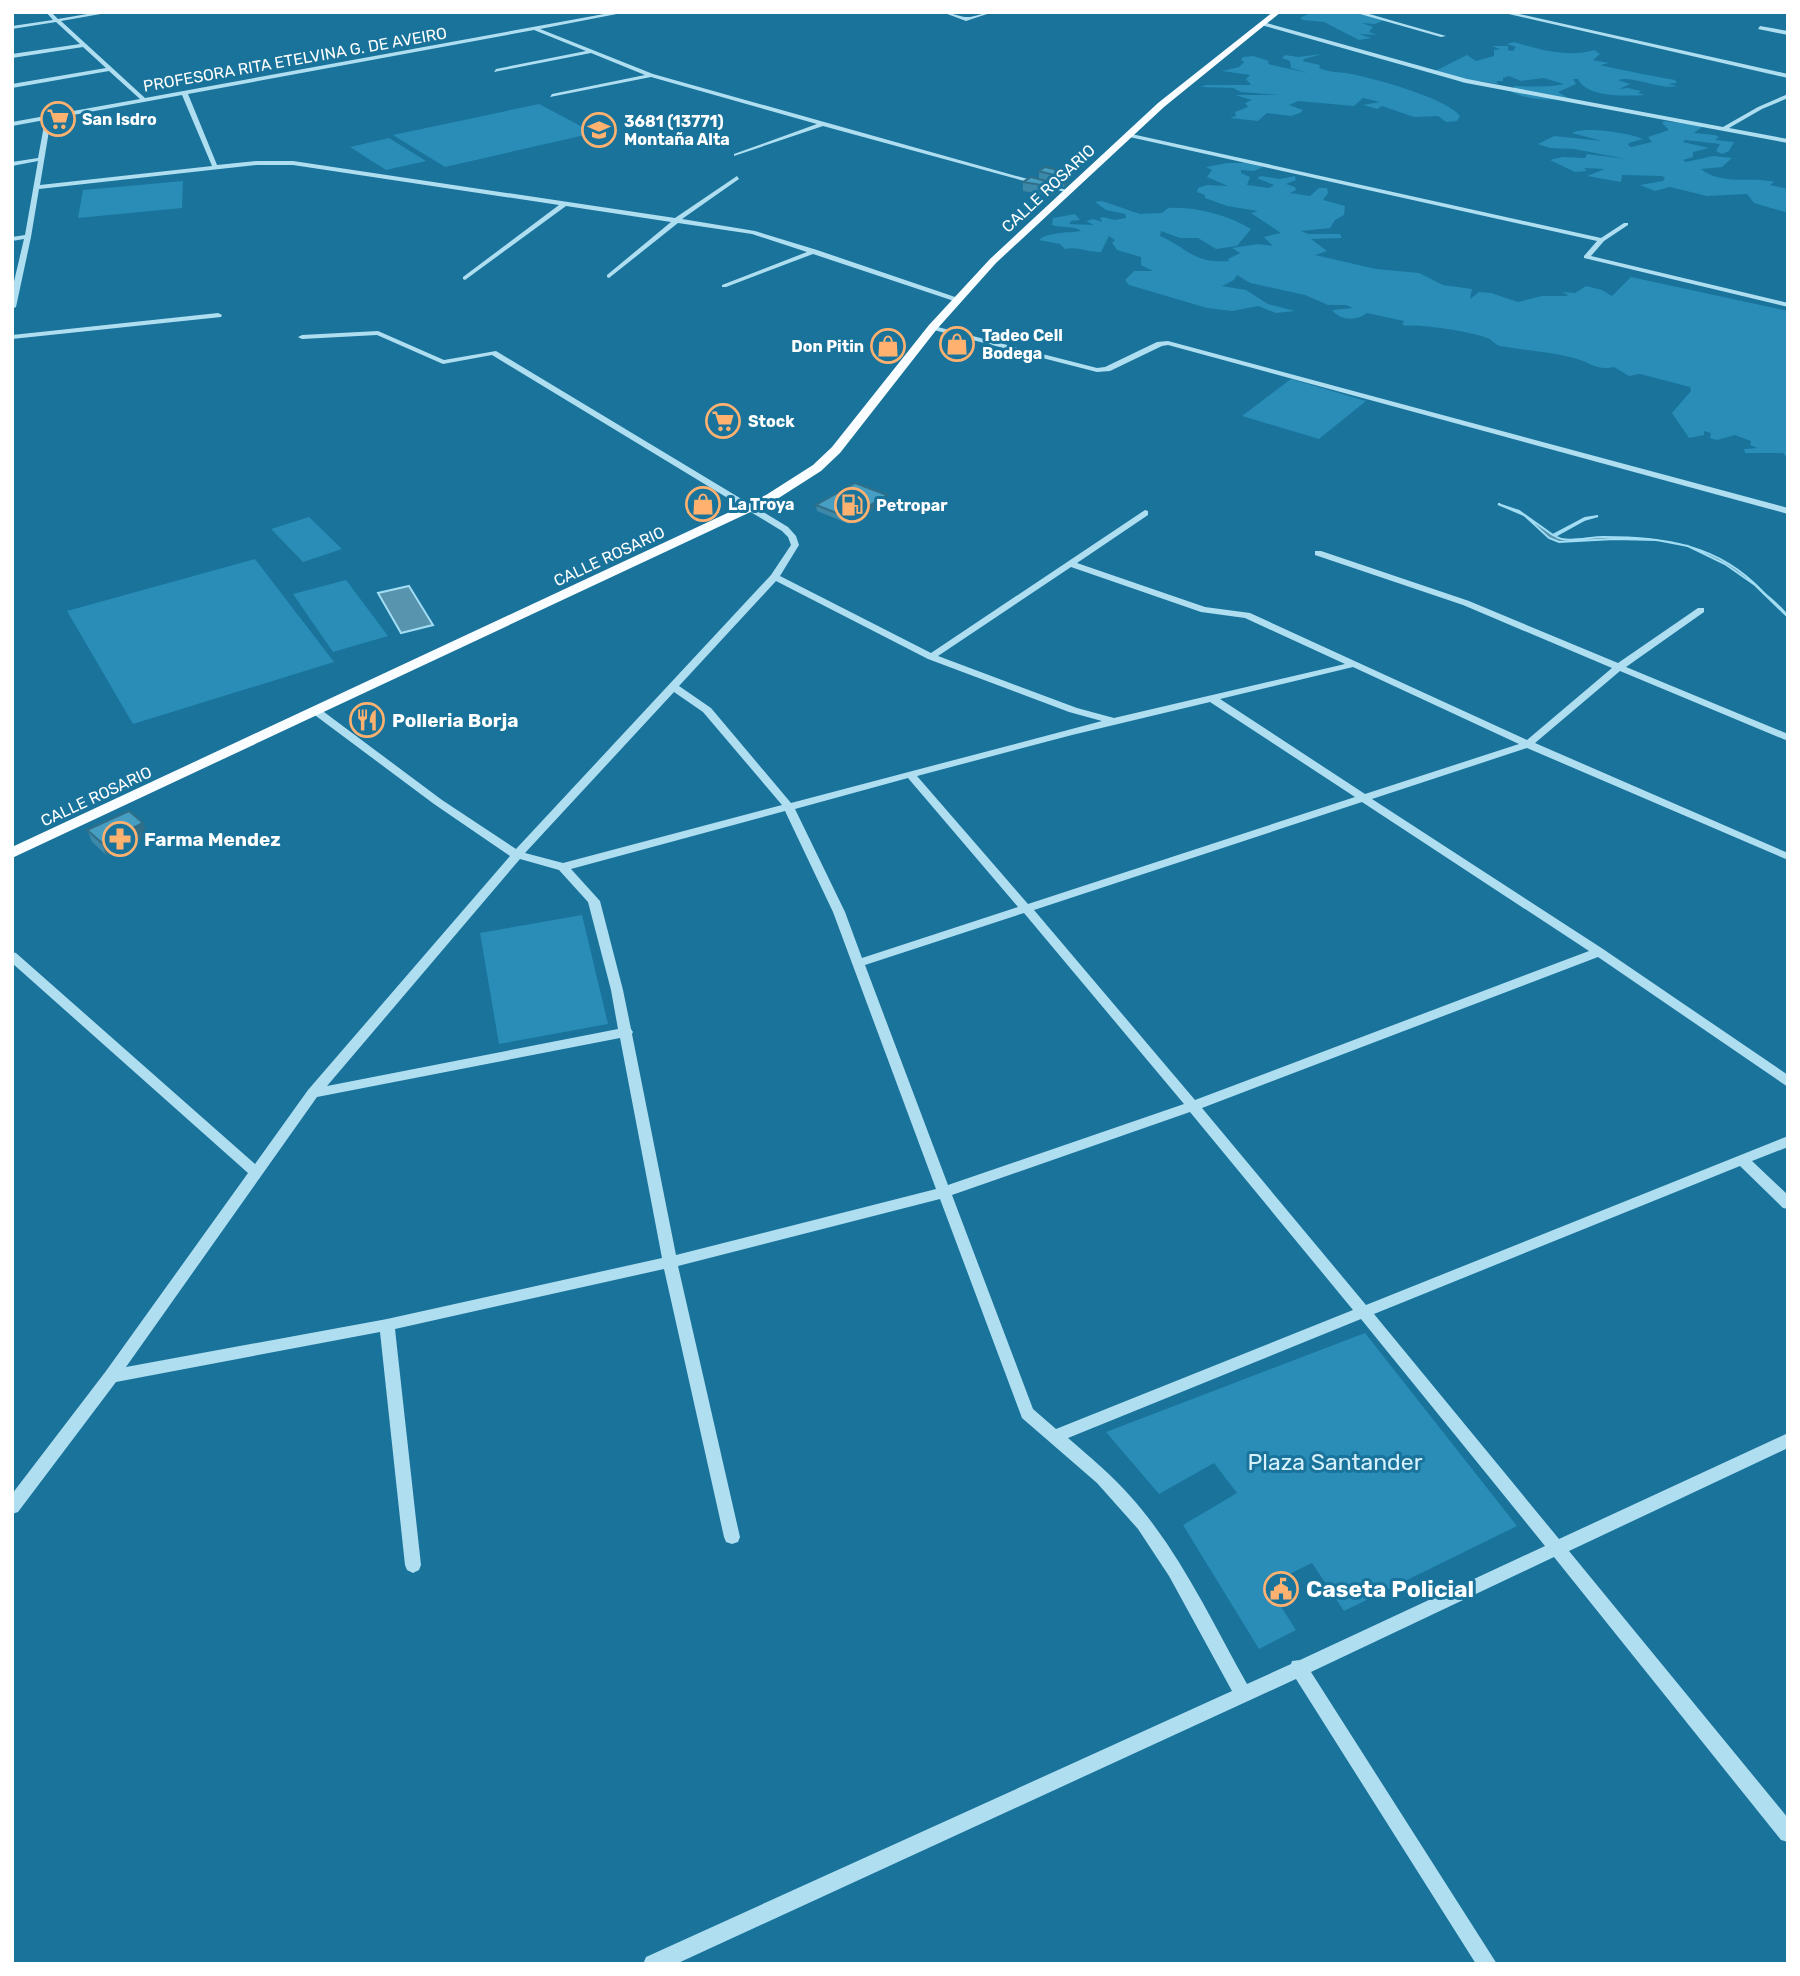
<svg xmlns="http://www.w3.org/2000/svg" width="1800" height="1976" viewBox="0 0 1800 1976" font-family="Rubik,sans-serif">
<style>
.green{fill:#298db7}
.water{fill:#5994ae;stroke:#a2ddf4;stroke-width:2}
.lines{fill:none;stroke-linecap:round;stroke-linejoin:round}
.minor{fill:#afdef1;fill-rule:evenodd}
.major{fill:#fafdff;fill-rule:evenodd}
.wall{fill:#3c88a8}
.shaded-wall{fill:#316f88}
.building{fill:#469ec3;stroke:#316f88;stroke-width:2}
.labels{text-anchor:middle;stroke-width:6;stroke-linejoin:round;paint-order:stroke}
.far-street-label{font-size:16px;fill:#fff;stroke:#19739b}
.far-poi-label{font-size:16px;font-weight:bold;fill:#fff;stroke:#19739b;text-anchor:start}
.poi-label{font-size:19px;font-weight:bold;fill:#fff;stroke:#19739b;text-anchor:start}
.near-park-label{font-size:23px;fill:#d7f1fc;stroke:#19739b}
.near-poi-label{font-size:23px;font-weight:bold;fill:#fff;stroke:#19739b;text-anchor:start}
</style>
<rect width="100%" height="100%" fill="#19739b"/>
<path class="green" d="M1295,12H1365L1387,19L1375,24L1362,23L1373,27L1369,32L1377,35L1359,34L1371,38L1359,40L1324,22L1303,20L1300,18L1308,14Z
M1514,42C1538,49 1569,58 1594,50L1600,54L1593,60L1609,63L1600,65C1626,71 1649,75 1675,80L1677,83L1668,84L1677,86C1659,90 1632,75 1618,80L1630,84L1619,89L1628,88L1641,91L1638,93L1645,95C1626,96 1587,98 1578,79H1573L1576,84L1558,92L1568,98C1549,101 1525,100 1508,90L1514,89V86C1530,87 1553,87 1564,84L1544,78L1521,81L1509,76L1503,78V81H1496L1498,84L1480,81L1463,83L1435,71L1467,55L1476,61L1494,56V50L1500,49L1492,46H1508V50L1513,51L1516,47L1507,44Z
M1322,54L1304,59L1303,61L1320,65L1319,68C1328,72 1336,72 1346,73C1370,77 1447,98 1460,116L1457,121L1446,122L1438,116L1414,117L1382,106L1377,109L1363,105L1380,102L1363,98L1354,106L1298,101L1289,105L1303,110L1300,113L1291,116L1267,113L1258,121L1230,118L1236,116L1235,112L1248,107L1245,103L1252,100L1235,95H1279L1241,92L1233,88L1201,87L1206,85H1251L1246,79L1250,75L1222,71L1239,67L1244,62L1241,60L1243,57L1253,56L1269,61L1268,64L1308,73L1291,68L1290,61L1282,58L1285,55L1298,57Z
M539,104L594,133L445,167L393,135Z
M1664,121L1703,126L1694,133L1715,135L1719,137L1715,140L1734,142L1729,151L1722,154L1716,151L1720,144L1685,140L1683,142L1709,148L1693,152V157L1683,160L1686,162L1713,156L1732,158L1722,167L1701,169C1722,186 1751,176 1774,182L1770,185L1788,189V213L1754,203L1747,194L1707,196L1670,187L1655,191L1640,185L1663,181L1665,178L1662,176L1622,175L1621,182L1587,176L1605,169L1584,168L1587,171L1575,172L1550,160L1563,157L1585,158L1587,154L1626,159L1574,149L1550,148L1538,144L1554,136L1602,141L1572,133C1585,126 1628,133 1643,139L1629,143L1628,145L1631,147L1652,142L1648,137L1669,130L1662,123Z
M389,138L426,161L386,170L350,147Z
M1227,163H1246L1263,167L1254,171L1241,170V173L1250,177L1247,185L1269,188L1274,185L1257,178L1261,176L1280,179L1295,176L1296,180L1286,184L1295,187L1296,190L1290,193L1310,196L1319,188H1327L1328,193L1323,200L1345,206L1344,215L1335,220L1330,228L1301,231L1308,234H1340L1342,238L1311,239L1327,251L1315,255L1376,269L1419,273L1443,285L1472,289L1470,299L1479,292L1491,293L1518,302L1542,296H1566L1568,295L1562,292L1575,293L1586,286L1602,290L1612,296L1631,277L1788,311V459L1783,453H1745L1744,449L1757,448L1750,445L1751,441L1735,435L1717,440L1710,438L1711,433L1704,431V435L1689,438L1672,413L1691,391L1690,387L1640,374L1629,376L1614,367C1596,371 1590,362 1574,358C1550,352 1524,350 1500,346C1494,344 1493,340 1487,338C1474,332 1416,323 1405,326L1402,324L1404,321L1367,313C1357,321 1340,321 1332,310L1353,308L1346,305H1328L1305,295L1250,283L1237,275L1234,280L1222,286L1246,290L1268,304L1295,311L1276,313L1258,306L1232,311L1207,308L1129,285L1125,280L1134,271H1153L1141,265V257L1117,250L1112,243L1115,240L1109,236L1101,252C1087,252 1077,246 1065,249L1060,244L1039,240C1047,232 1068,233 1081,231C1077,226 1061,228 1052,225L1053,218L1075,214L1080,220L1071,221L1069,224L1094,225L1086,221L1093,219L1102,222L1100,218L1103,217L1115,220L1126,218L1125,214L1106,210L1095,202L1102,201L1140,214L1162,213L1168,208C1195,206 1228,215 1251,229L1237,246L1216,249L1198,238H1180L1161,231L1160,236C1188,248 1193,264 1229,261L1228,259L1240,253L1232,248L1258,244L1273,246L1264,237L1281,233L1251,213L1258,211L1227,206L1205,198V195L1197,192L1198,188L1207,185L1228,186L1207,177L1212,170L1206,167Z
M183,181L182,208L78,218L83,190Z
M1291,379L1366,401L1319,439L1242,416Z
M309,517L342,549L303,562L271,529Z
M255,559L334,662L133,724L67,611Z
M346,580L388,636L333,652L293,594Z
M582,915L608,1024L499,1044L480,933Z
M1365,1333L1517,1526L1344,1611L1312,1563L1267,1585L1296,1630L1259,1649L1183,1525L1237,1493L1214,1463L1159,1494L1106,1432Z"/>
<path class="water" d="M1498,504L1519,511L1553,535L1585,518L1598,516L1584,520L1555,536C1567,544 1588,537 1603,537C1663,537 1718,544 1762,591C1771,600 1782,607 1788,617L1755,585L1725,564L1688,546L1657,540L1614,539L1559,542L1549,538L1524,515Z
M409,586L433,625L401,633L378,593Z"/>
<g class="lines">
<path class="minor" d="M46,12H51L58,19L99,12H112L61,21L145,98L615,12H627L540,29L653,74L1070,191L1065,192L823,126L734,156V154L817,124L651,77L550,97L552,94L645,75L591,53L494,72L496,69L586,51L534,30L188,94L217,165L257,161H293L675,218L737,176L739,179L682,219L755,231L817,250L961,299L954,301L813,254L726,287H722V285L807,252L752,234L678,223L609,278L607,277V275L671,222L566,206L465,280L463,279V277L559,205L293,165H257L39,189L31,237L16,307L12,309V290L24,239L12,241V237L25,235L38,161L12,166V162L38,158L45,120L12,126V122L140,99L109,71L12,88V84L106,68L83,47L12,58V54L80,44L56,22L12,29V26L53,20ZM182,95L212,166L40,185L51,119Z
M942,12C950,12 957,16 965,17C974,18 984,12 993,12L966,21Z
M1353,12H1362L1446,36L1441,37Z
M1500,12H1510L1788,74V78Z
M1263,22L1467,79L1723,127L1758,107L1788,94V98L1762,109L1729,128L1788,139V143L1466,83L1261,25Z
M1760,26L1788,31V35L1758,29Z
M1127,133L1601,238L1624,223H1628V225L1604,241L1591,256L1788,303V307L1584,258V256L1597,241L1125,136Z
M218,313L222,315L221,317L12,339V335Z
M930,325L1097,368L1105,367L1157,342L1168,341L1788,508V514L1168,345L1162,346L1110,371L1097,372L930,329Z
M378,331L444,360L496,351L788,527L796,536L799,545L780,576L931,653L1145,510L1148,511V515L1077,563L1205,607L1250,613L1527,740L1612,668L1463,605L1315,555V551H1321L1469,601L1618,663L1698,608H1704V612L1626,667L1788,734V741L1620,671L1535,743L1788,853V860L1527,748L1372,799L1603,949L1788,1075V1087L1598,957L1202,1108L1366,1305L1788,1136V1147L1752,1161L1788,1195V1209L1783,1208L1740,1166L1374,1314L1559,1539L1788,1433V1448L1569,1551L1788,1818V1842L1781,1840L1554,1557L1311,1672L1497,1964H1476L1296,1679L676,1964H643L646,1957L1232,1691L1169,1576L1138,1529L1097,1483L1022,1418L940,1199L678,1266L740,1537L738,1542L732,1544L726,1542L724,1537L664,1269L395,1329L421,1565L419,1570L413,1573L407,1570L405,1565L380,1332L116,1382L18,1512L12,1514V1494L106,1371L248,1173L12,963V952L16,953L255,1164L308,1090L510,856L434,804L312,713V709H320L442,800L516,849L771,575L791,545L788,537L782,531L492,355L443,364L377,335L302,339L298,337L302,335ZM1071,567L1201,612L1245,618L1345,664L1114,718L1077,708L938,656ZM776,581L928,659L1069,712L1102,721L791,803L711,708L679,686ZM1353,667L1519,744L1365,794L1220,699ZM674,692L703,712L782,805L563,863L525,853ZM1210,702L1355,797L1028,904L917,776L1072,735ZM908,778L1018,907L862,958L845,912L795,809ZM1362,802L1589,951L1195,1100L1034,910ZM785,811L833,912L936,1189L676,1255L632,1034L633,1032L631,1029L623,990L600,901L571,869ZM520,859L559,870L588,902L611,990L618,1029L327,1086ZM1024,913L1184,1104L948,1185L865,965ZM620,1038L662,1258L387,1319L126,1367L317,1097ZM1190,1112L1353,1310L1056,1429L1033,1409L952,1195ZM1361,1319L1545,1546L1300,1660L1292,1661L1291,1664L1247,1684C1211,1620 1180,1552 1131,1497C1112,1475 1090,1457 1068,1438Z"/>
<path class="major" d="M1273,12H1281L1164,107L996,263L937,329L840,453L821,471L774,501L12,858V847L766,495L813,465L832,447L929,325L990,259L1158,103Z"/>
</g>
<path class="wall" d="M1039,171L1070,173L1069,182L1064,187L1057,185V193L1052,196L1023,191V182L1039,179Z
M887,500L849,524L817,511L816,505Z
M87,830L148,835L106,855L92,842Z"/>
<path class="shaded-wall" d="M1070,173L1069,182L1064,187L1065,178Z
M1057,184V193L1052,196L1053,187Z
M887,495V500L849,524V518Z
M143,823L148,835L106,855L102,843Z"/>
<path class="building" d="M1045,167L1070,173L1065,178L1039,171Z
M1031,177L1057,184L1053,187L1023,182Z
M855,483L887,495L849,518L816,505Z
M129,811L143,823L102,843L87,830Z"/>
<defs>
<g id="supermarket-ring" transform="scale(1.75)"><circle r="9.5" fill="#19739b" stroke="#ffb170" stroke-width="1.5"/><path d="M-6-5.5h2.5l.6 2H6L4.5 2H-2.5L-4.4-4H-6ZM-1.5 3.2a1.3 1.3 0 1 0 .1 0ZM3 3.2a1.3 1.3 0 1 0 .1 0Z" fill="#ffb170"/></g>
<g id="school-ring" transform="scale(1.75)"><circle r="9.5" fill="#19739b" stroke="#ffb170" stroke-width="1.5"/><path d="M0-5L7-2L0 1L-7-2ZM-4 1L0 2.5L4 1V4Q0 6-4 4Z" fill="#ffb170"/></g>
<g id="shop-ring" transform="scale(1.75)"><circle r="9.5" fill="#19739b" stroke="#ffb170" stroke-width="1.5"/><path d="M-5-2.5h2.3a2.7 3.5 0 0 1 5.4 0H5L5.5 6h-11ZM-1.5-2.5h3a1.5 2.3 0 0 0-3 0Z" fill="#ffb170"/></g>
<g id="fuel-ring" transform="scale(1.75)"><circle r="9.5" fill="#19739b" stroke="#ffb170" stroke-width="1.5"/><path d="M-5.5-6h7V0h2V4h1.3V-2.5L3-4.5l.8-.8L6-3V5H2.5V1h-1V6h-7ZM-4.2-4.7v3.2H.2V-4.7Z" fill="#ffb170"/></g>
<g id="restaurant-ring" transform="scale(1.75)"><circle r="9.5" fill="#19739b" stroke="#ffb170" stroke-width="1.5"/><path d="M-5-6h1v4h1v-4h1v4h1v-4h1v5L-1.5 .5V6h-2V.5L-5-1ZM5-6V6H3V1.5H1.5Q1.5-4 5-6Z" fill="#ffb170"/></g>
<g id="pharmacy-ring" transform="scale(1.75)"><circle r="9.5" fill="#19739b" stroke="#ffb170" stroke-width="1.5"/><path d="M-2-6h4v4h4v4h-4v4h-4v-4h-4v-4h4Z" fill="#ffb170"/></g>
<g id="civic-ring" transform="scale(1.75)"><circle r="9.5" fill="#19739b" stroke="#ffb170" stroke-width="1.5"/><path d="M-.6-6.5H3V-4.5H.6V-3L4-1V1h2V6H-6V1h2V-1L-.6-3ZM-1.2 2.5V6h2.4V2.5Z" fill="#ffb170"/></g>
</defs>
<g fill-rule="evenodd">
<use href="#supermarket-ring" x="58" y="119"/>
<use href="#school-ring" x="599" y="130"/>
<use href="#shop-ring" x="957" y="344"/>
<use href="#shop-ring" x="888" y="346"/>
<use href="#supermarket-ring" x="723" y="421"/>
<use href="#shop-ring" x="703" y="504"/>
<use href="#fuel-ring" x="852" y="505"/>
<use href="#restaurant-ring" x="367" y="720"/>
<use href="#pharmacy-ring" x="120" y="839"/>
<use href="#civic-ring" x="1281" y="1589"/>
</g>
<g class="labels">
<g class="far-street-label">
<text transform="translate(295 59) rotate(-10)" y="6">PROFESORA RITA ETELVINA G. DE AVEIRO</text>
<text transform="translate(1048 188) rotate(-43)" y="6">CALLE ROSARIO</text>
<text transform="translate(609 556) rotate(-25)" y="6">CALLE ROSARIO</text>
<text transform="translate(96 796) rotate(-25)" y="6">CALLE ROSARIO</text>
</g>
<g class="far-poi-label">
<text x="82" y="125">San Isdro</text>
<text x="624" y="127">3681 (13771)<tspan x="624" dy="18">Montaña Alta</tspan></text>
<text x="982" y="341">Tadeo Cell<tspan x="982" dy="18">Bodega</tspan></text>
<text x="864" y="352" text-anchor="end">Don Pitin</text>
<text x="748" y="427">Stock</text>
<text x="728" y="510">La Troya</text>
<text x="876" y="511">Petropar</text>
</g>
<g class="poi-label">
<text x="392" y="727">Polleria Borja</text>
<text x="144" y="846">Farma Mendez</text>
</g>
<g class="near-park-label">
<text x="1335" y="1470">Plaza Santander</text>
</g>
<g class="near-poi-label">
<text x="1306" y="1597">Caseta Policial</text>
</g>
</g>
<rect width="1800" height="1976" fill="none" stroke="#ffffff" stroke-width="28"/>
</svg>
